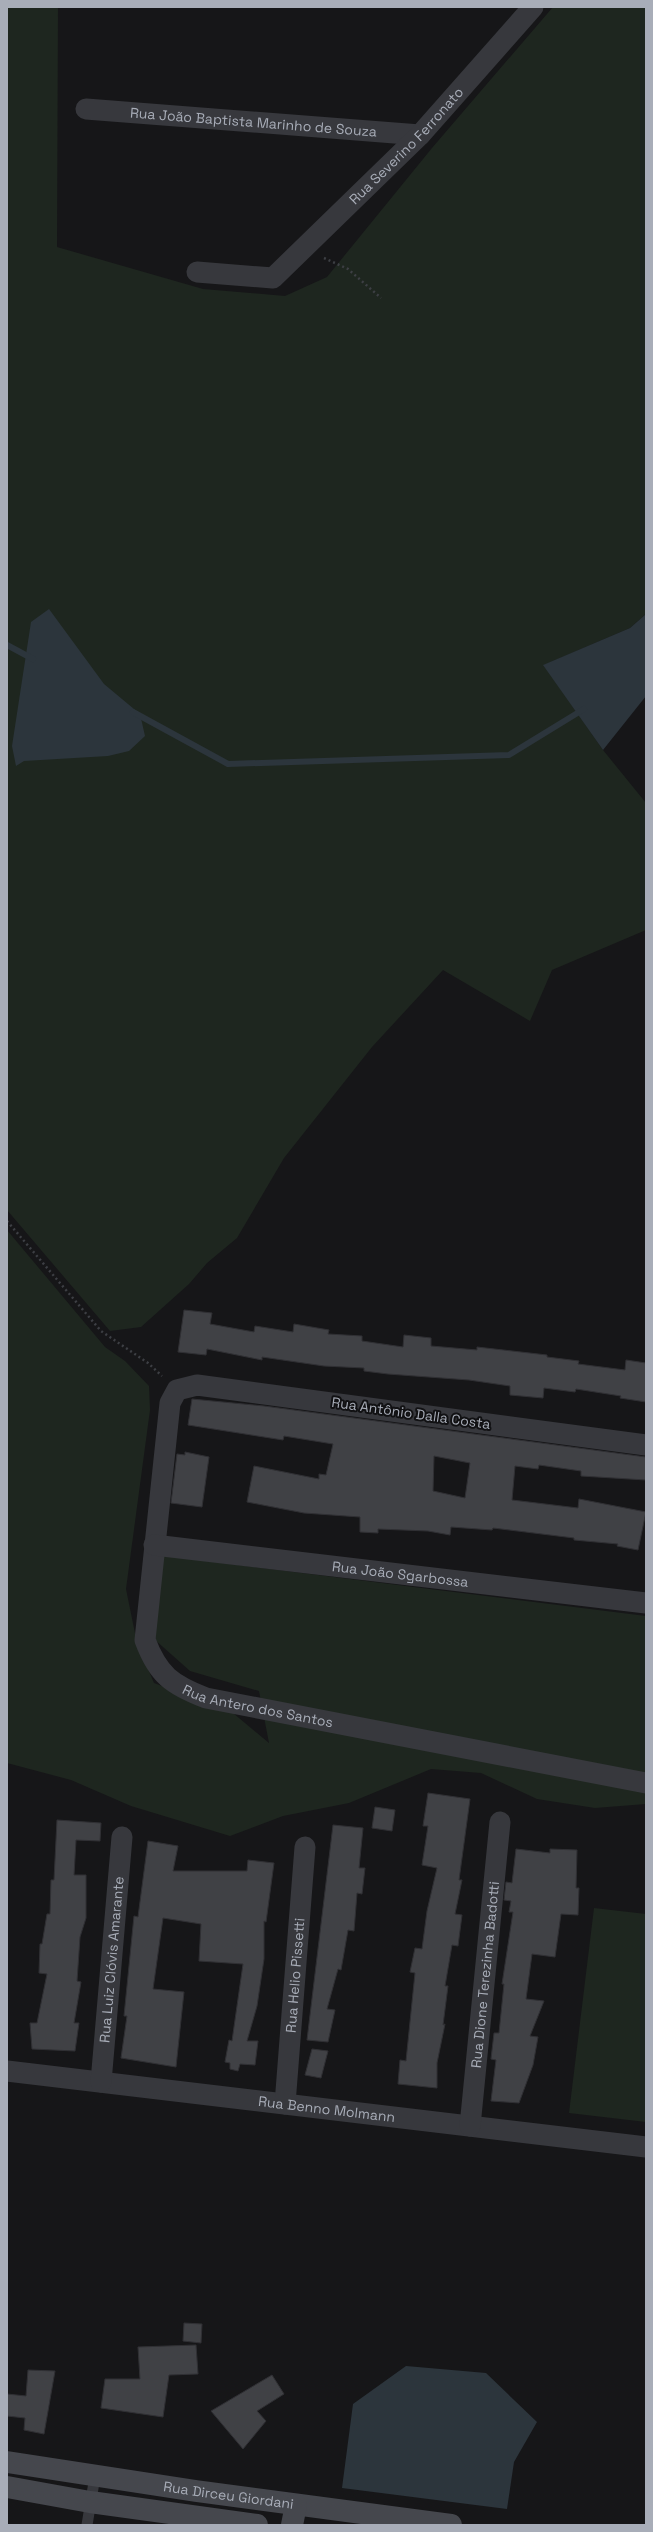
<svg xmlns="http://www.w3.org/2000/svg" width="653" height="2532" viewBox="0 0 653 2532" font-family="'Space Grotesk',sans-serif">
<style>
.green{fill:#1e261f}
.water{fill:#2c353c}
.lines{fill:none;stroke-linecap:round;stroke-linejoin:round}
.stream{stroke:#2c353c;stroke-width:6}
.building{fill:#404145;stroke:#303034;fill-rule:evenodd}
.path{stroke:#3d3f44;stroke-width:2.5;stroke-dasharray:2 3;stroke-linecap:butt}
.lane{stroke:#37383d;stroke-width:11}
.street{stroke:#37383d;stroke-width:21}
.secondary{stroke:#45474d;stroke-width:22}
.labels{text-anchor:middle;stroke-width:4;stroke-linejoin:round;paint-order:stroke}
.street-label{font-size:14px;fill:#a8adb8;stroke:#111113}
</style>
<rect width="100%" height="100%" fill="#161618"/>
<path class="green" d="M7,7H58L57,247L203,289L285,296L327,277L432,148L553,7H646V614L630,628L544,665L603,750L646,803V930L552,970L530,1021L443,970L372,1047L284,1158L237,1238L207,1263L189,1284L141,1327L110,1331L7,1210Z
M7,1230L105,1347L125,1361L149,1386L150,1410L126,1589L137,1643L154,1683L233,1713L269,1743L259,1691L190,1671L154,1639L149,1554L646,1616V1804L595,1808L537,1799L481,1773L431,1769L349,1803L283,1816L230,1836L131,1806L71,1780L7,1763Z
M594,1908L646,1914V2122L569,2113Z"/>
<path class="water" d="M49,609L104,684L140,714L145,736L129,751L108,756L24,761L16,766L12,746L31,622Z
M646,614V696L603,750L543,665L630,628Z
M406,2366L486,2373L537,2422L514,2462L507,2509L342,2488L353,2404Z"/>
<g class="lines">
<path class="stream" d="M7,645L33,659
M133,712L228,764L509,755L584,709"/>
</g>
<path class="building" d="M184,1310L212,1313L210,1324L254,1332L255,1326L293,1332L294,1324L329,1330L328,1334L362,1336V1341L403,1347L404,1335L431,1338V1346L477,1350V1347L547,1355V1357L579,1361L578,1364L625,1370L626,1360L646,1363V1402L620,1398L621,1396L576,1389L575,1392L544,1388L543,1398L510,1395V1386L469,1380L388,1374L364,1371V1368L324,1366L262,1357V1360L207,1349L206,1355L178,1352Z
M192,1399L264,1406L646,1457V1480L581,1476V1471L539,1465L538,1469L515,1466L512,1500L578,1508L579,1499L646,1512L638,1550L617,1546L618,1544L574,1540V1538L493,1528L492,1530L451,1527L450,1535L428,1531L378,1529V1533L360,1532V1517L304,1513L247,1502L254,1466L319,1479V1474L326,1475L333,1444L284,1436L283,1440L188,1425ZM434,1456L470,1463L465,1498L433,1491Z
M185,1452L209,1457L202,1507L171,1503L177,1454L185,1455Z
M428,1793L470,1799L459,1880H462L455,1914L462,1915L458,1946L452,1945L445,1986H448L443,2025L445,2024L437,2063V2088L398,2084L400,2060L406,2061L415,1973L410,1972L415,1948L422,1949L427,1911L437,1868L422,1865L428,1826H423Z
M375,1807L395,1810L392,1831L372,1828Z
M57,1820L101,1823L100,1841L76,1840L74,1875H86V1918L80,1937L77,1981L81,1982L74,2023H79L75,2051L32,2049L30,2023H37L47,1974L39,1973L40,1944H42L47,1914H50L51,1880H54Z
M333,1825L363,1828L359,1868H365L362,1894L357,1893L354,1931L348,1930L341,1970L338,1969L327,2009L335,2010L328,2042L307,2040Z
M148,1841L178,1846L173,1871H247L248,1860L274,1863L266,1922L264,1921V1959L257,2006L247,2041H258L255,2065L240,2064L238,2071L230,2069V2063L225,2062L229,2040L232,2041L243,1964L199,1961L201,1924L163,1918L153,1989L184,1992L176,2067L121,2058L127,2016H124L134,1916L138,1917Z
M516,1849L550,1853V1849L577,1850L576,1888H579L578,1915L561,1914L555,1957L532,1954L526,1999L544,2001L530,2036L538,2037L533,2065L519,2103L491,2101L496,2060L491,2059L494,2033H499L504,1984H502L513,1912H509L511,1901L504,1900L506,1882L512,1883Z
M312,2049L328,2051L321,2078L305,2075Z
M184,2323L202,2324L201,2343L183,2341Z
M196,2345L198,2374L169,2375L163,2417L101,2408L105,2379H140L138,2347Z
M28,2370L55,2371L44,2434L24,2430L25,2418L7,2416V2394L26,2396Z
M272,2375L284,2394L257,2411L266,2421L243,2449L211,2411Z"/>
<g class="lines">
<path class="path" d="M324,258L348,269L381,298
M7,1221L101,1331L148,1363L162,1376"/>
<path class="lane" d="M87,2525L95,2476"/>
<g class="street">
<path id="s1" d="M86,109L420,135"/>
<path id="s2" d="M197,272L273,278L420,135L533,7"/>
<path id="s3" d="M646,1445L197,1385L177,1390L170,1403L145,1640C158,1675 172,1685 206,1698L646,1783"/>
<path id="s4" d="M154,1545L646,1603"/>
<path id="s5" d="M7,2071L646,2147"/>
<path id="s6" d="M101,2082L122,1837"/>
<path id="s7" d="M285,2104L305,1847"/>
<path id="s8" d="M470,2126L500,1822"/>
</g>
<g class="secondary">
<path id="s9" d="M7,2462L196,2491L451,2525"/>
<path d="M7,2487L90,2502L257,2525"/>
<path d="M292,2525L296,2505"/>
</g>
</g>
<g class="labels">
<g class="street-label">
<text dy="5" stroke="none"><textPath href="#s1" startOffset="168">Rua João Baptista Marinho de Souza</textPath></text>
<text dy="5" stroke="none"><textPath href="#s2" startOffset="264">Rua Severino Ferronato</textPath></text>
<text transform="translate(411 1413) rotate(8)" y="5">Rua Antônio Dalla Costa</text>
<text dy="5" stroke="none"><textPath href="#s4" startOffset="248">Rua João Sgarbossa</textPath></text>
<text dy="5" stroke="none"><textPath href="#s3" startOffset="867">Rua Antero dos Santos</textPath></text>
<text dy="5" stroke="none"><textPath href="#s6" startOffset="123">Rua Luiz Clóvis Amarante</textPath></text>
<text dy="5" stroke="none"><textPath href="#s8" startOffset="152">Rua Dione Terezinha Badotti</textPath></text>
<text dy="5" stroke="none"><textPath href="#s7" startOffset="129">Rua Helio Pissetti</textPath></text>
<text dy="5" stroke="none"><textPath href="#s5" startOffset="322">Rua Benno Molmann</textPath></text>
<text dy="5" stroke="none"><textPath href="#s9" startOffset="224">Rua Dirceu Giordani</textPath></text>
</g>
</g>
<rect width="653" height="2532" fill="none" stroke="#a8adb8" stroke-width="16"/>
</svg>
